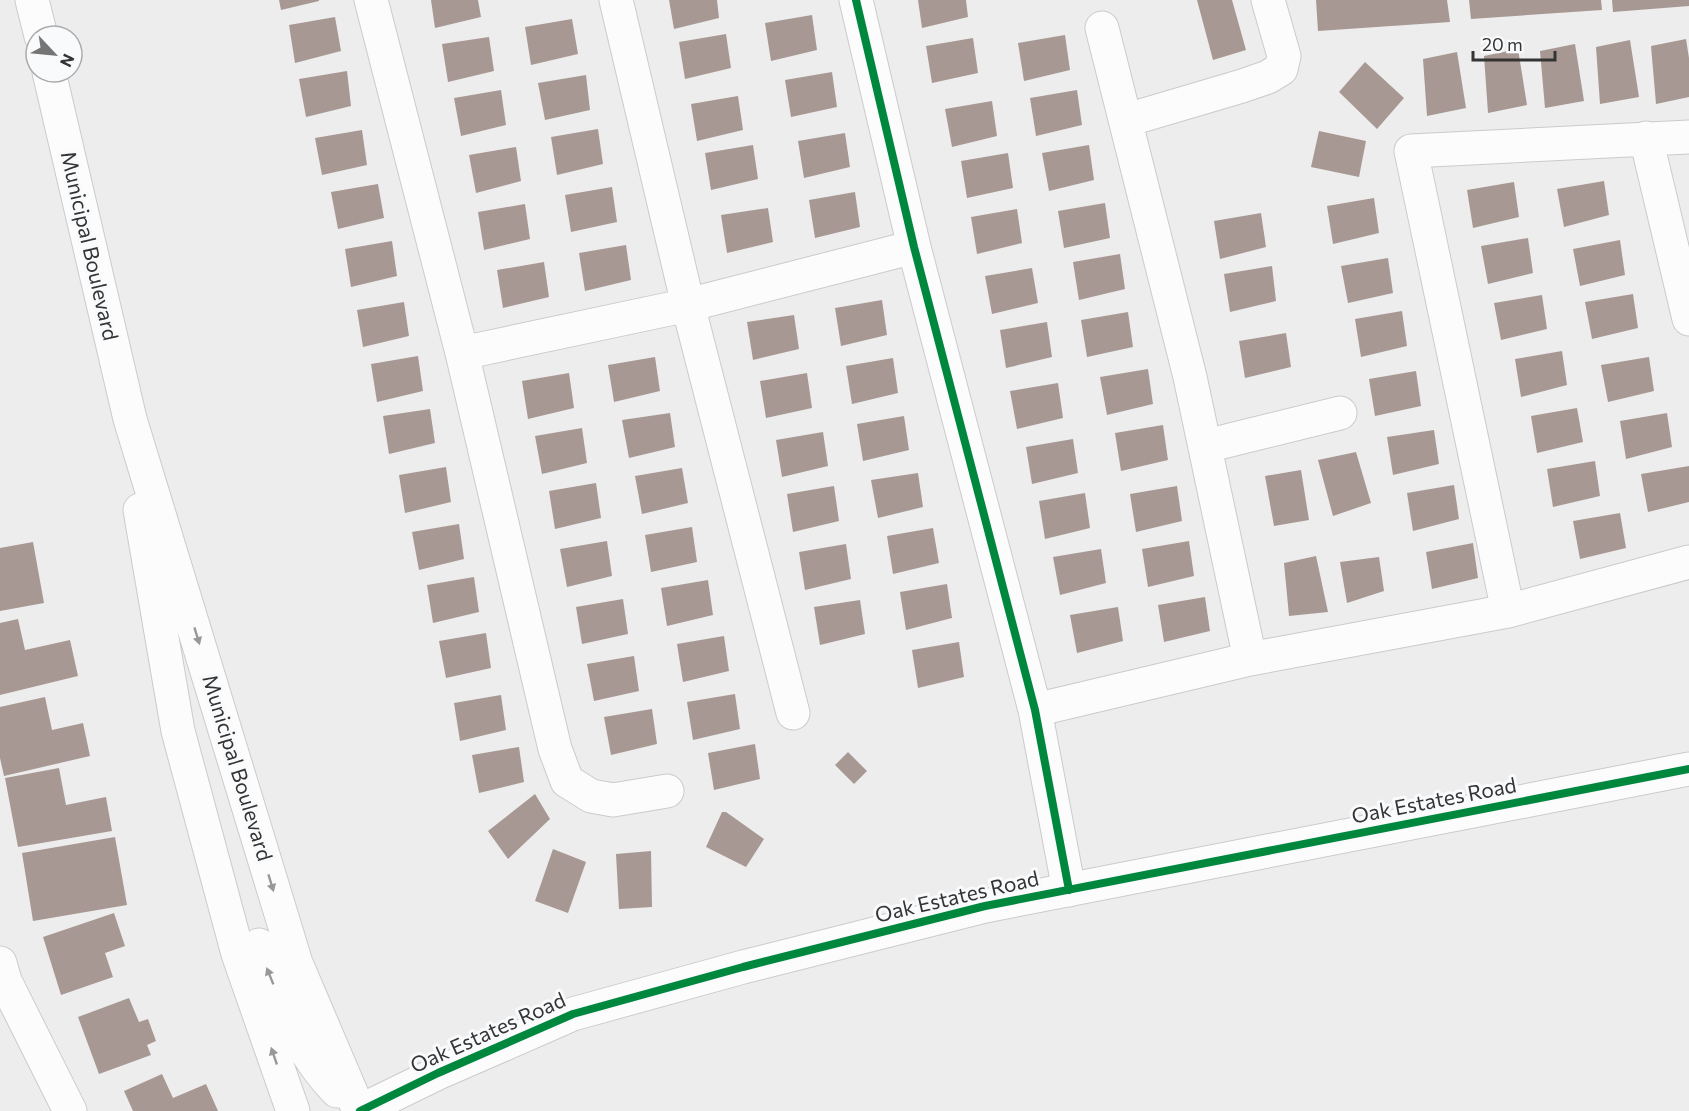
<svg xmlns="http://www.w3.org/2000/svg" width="1689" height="1111" viewBox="0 0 1689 1111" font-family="Commissioner,sans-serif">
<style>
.building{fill:#a89893}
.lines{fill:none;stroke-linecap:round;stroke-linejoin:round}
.minor-casing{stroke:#cbcbcb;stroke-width:35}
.major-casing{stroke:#cbcbcb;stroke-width:35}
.minor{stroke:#fcfcfc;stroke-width:33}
.major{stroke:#fcfcfc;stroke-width:33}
.cycleway-casing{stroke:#f9fafc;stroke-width:11}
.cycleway{stroke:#00873e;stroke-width:8}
.oneway{fill:#989898}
.labels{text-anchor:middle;stroke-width:6;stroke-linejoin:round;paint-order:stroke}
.street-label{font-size:21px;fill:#343435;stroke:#f9fafc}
</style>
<rect width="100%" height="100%" fill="#ededed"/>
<path class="building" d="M279,0H319V1L281,10Z
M431,0H478L481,17L435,28Z
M669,0H717L719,18L674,29Z
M918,0H966L968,17L922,28Z
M1197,0H1232L1246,50L1213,60Z
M1316,0H1447L1450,22L1318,31Z
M1469,0H1601L1602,10L1471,19Z
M1612,0H1689V6L1613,12Z
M812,15L817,50L771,61L765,23Z
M335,17L341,51L295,63L289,25Z
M572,19L578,54L531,65L525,27Z
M726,34L731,68L685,79L679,42Z
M1065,35L1070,70L1024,81L1018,43Z
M489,37L494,71L448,82L442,44Z
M973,38L978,73L932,83L926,46Z
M1686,39L1689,58V97L1656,104L1651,46Z
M1630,40L1639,97L1600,104L1596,47Z
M1575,44L1584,101L1545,108L1540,51Z
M1518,49L1527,105L1488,113L1484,56Z
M1457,52L1466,108L1427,116L1423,59Z
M1365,62L1404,98L1377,129L1339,92Z
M347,71L351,106L306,117L299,79Z
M832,72L837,107L791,117L785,80Z
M586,75L590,110L545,120L538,83Z
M501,90L506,125L461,136L454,98Z
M1077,90L1082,125L1036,136L1030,98Z
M738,96L743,130L697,141L691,104Z
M992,101L997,136L952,147L945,109Z
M598,129L603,164L557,175L551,137Z
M362,130L367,165L322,175L315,138Z
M1319,131L1366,141L1359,177L1311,167Z
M845,133L850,167L804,178L798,141Z
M753,145L758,179L711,190L705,153Z
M1089,145L1094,180L1049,191L1042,153Z
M516,147L521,181L476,193L469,155Z
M1008,153L1013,188L967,198L961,161Z
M1604,181L1609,215L1564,227L1557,189Z
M1514,182L1519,217L1473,228L1467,190Z
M378,184L384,218L338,229L331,192Z
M612,187L617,222L571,232L565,195Z
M855,192L860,227L815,238L809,200Z
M1374,198L1379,233L1333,244L1327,206Z
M1105,203L1110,238L1064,248L1058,211Z
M525,204L530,239L484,250L478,212Z
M768,208L773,242L727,253L721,215Z
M1017,209L1022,243L977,254L971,217Z
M1261,213L1266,247L1220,259L1214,221Z
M1528,238L1533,273L1488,284L1481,246Z
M1620,240L1625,275L1580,286L1573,249Z
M392,241L397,276L351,287L345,249Z
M626,245L631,280L585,291L579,253Z
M1120,254L1125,289L1079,300L1073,262Z
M1388,258L1393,293L1348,303L1341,266Z
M544,262L549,297L503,308L497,270Z
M1272,266L1276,301L1230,312L1224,274Z
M1032,268L1038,303L992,314L985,276Z
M1633,294L1638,328L1592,339L1585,302Z
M1542,295L1547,329L1501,340L1494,303Z
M882,300L887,335L841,346L835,308Z
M404,302L409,336L363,347L357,310Z
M1402,311L1407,346L1361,357L1355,319Z
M1128,312L1133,347L1087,357L1081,320Z
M794,315L799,349L753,360L747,322Z
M1047,322L1052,357L1006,368L1000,330Z
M1286,333L1291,367L1245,378L1239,341Z
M1562,351L1567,385L1521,397L1515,359Z
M418,356L423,391L377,402L371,364Z
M655,357L660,391L614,402L608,365Z
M1649,357L1654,391L1608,402L1601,365Z
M893,358L898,393L852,404L846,366Z
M1148,369L1153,404L1107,415L1100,377Z
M1416,371L1421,406L1375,416L1369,379Z
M569,373L574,408L528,419L522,381Z
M807,373L812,408L766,418L760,381Z
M1058,383L1063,418L1017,429L1010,391Z
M1577,408L1583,442L1537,453L1531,416Z
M430,409L435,443L389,454L383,416Z
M670,413L675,447L629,458L622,420Z
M1667,413L1672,447L1626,459L1620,421Z
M904,416L909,450L863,461L857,424Z
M1163,425L1168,460L1121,471L1115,433Z
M582,428L587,463L542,474L535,436Z
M1434,430L1439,464L1393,475L1387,437Z
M823,432L828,466L782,477L776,440Z
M1073,439L1078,473L1032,484L1026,447Z
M1356,452L1371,503L1333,516L1318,460Z
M1595,461L1600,496L1553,507L1547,469Z
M1689,466V502L1648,512L1641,474Z
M446,467L451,502L405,513L399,475Z
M682,468L688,503L642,514L635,476Z
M1301,470L1309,520L1274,526L1265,476Z
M918,473L923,507L878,518L871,480Z
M596,483L601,518L555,529L549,491Z
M1454,485L1459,519L1413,531L1407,493Z
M834,486L839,521L793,532L787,494Z
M1177,486L1182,521L1136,532L1130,494Z
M1085,493L1090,528L1045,539L1039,501Z
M1620,513L1626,548L1580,559L1573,521Z
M459,524L464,559L419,570L412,532Z
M692,527L697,562L651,572L645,535Z
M933,528L939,563L893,574L887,536Z
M607,541L612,576L567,587L560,549Z
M1189,541L1194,576L1148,587L1142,549Z
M33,542L44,603L0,611V548Z
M1473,543L1478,578L1432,589L1426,552Z
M846,544L851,579L805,590L799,552Z
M1101,549L1106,583L1060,595L1053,557Z
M1316,556L1328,612L1289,616L1284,563Z
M1379,557L1384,591L1347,603L1340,562Z
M474,577L479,612L433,623L427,585Z
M708,580L713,615L667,626L661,588Z
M947,584L952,618L906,630L900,592Z
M1205,597L1210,631L1164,642L1158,605Z
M623,599L628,634L582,644L576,607Z
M860,600L865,634L820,645L814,607Z
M1118,607L1123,641L1077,653L1070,615Z
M18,619L25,650L70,640L78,676L0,695V623Z
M486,633L491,668L446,678L439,641Z
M724,636L729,671L683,682L677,644Z
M959,642L964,677L918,688L912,650Z
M634,656L639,691L594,701L587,664Z
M735,694L740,729L693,740L687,702Z
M501,695L506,730L460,741L454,703Z
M45,697L52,730L83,723L90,756L4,776L0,758V707Z
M652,709L657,744L611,755L604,717Z
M755,744L760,779L714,790L708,753Z
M519,747L524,782L479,793L472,755Z
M848,752L867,771L854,784L835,765Z
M59,768L66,805L106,797L112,831L18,847L5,778Z
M535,794L550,819L508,859L488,831Z
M722,812H726L764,839L746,867L706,847Z
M115,837L127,905L33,921L22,853Z
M553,849L586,862L568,913L535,901Z
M651,851L652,907L619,909L616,854Z
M114,913L125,946L105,953L113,977L61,995L43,937Z
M129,998L139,1022L148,1019L156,1041L147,1045L151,1055L99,1074L78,1017Z
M162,1074L173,1098L206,1084L218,1111H133L124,1091Z"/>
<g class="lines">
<g class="minor-casing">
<path id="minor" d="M371,0L462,353L555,749L567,781L591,796L613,800L667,791
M616,0L688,305L793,713
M856,0L914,247L1035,710L1069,890
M1102,28L1190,377L1250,659
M1127,120L1242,86L1268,77L1281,69L1284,56L1268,0
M1646,138L1689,319
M462,353L688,305L914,247
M1206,446L1340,413
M1508,611L1411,151L1689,137
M1035,710L1250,659L1508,611L1689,562
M0,963L5,981L70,1111
M360,1111L438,1073L573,1014L743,967L985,906L1689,769"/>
</g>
<g class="major-casing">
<path id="major" d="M32,0L41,36
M49,72L130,419L296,963L359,1111
M140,510L178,731L238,954L293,1111
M259,945C276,996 299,1052 337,1091"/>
</g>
<use href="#minor" class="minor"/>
<use href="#major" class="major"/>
<g class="cycleway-casing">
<path id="cycleway" d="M856,0L914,247L1035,710L1069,890
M360,1111L438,1073L573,1014L743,967L985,906L1689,769"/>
</g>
<use href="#cycleway" class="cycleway"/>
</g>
<defs><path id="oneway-solid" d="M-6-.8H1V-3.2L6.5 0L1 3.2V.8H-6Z" transform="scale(1.5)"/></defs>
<g class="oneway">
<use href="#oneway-solid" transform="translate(197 636) rotate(73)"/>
<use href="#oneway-solid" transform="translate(271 883) rotate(73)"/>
<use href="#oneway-solid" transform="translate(270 976) rotate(-112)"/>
<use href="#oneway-solid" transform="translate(274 1056) rotate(-109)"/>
</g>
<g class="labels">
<g class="street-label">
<text transform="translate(89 246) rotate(77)" y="7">Municipal Boulevard</text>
<text transform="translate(237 768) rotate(73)" y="7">Municipal Boulevard</text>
<text transform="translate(1434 801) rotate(-11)" y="7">Oak Estates Road</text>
<text transform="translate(957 897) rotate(-13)" y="7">Oak Estates Road</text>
<text transform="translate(488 1033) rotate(-24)" y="7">Oak Estates Road</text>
</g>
</g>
<g transform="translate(54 54) rotate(116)"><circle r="28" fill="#f9fafc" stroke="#aaabac" stroke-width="1.5"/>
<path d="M0-4.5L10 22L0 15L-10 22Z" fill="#757575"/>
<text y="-9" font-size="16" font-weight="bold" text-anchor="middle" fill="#343435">N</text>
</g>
<path d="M1473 51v9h82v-9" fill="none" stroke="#343435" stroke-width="3"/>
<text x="1482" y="51" font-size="18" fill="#343435" stroke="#f9fafc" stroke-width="4.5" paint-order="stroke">20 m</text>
</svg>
